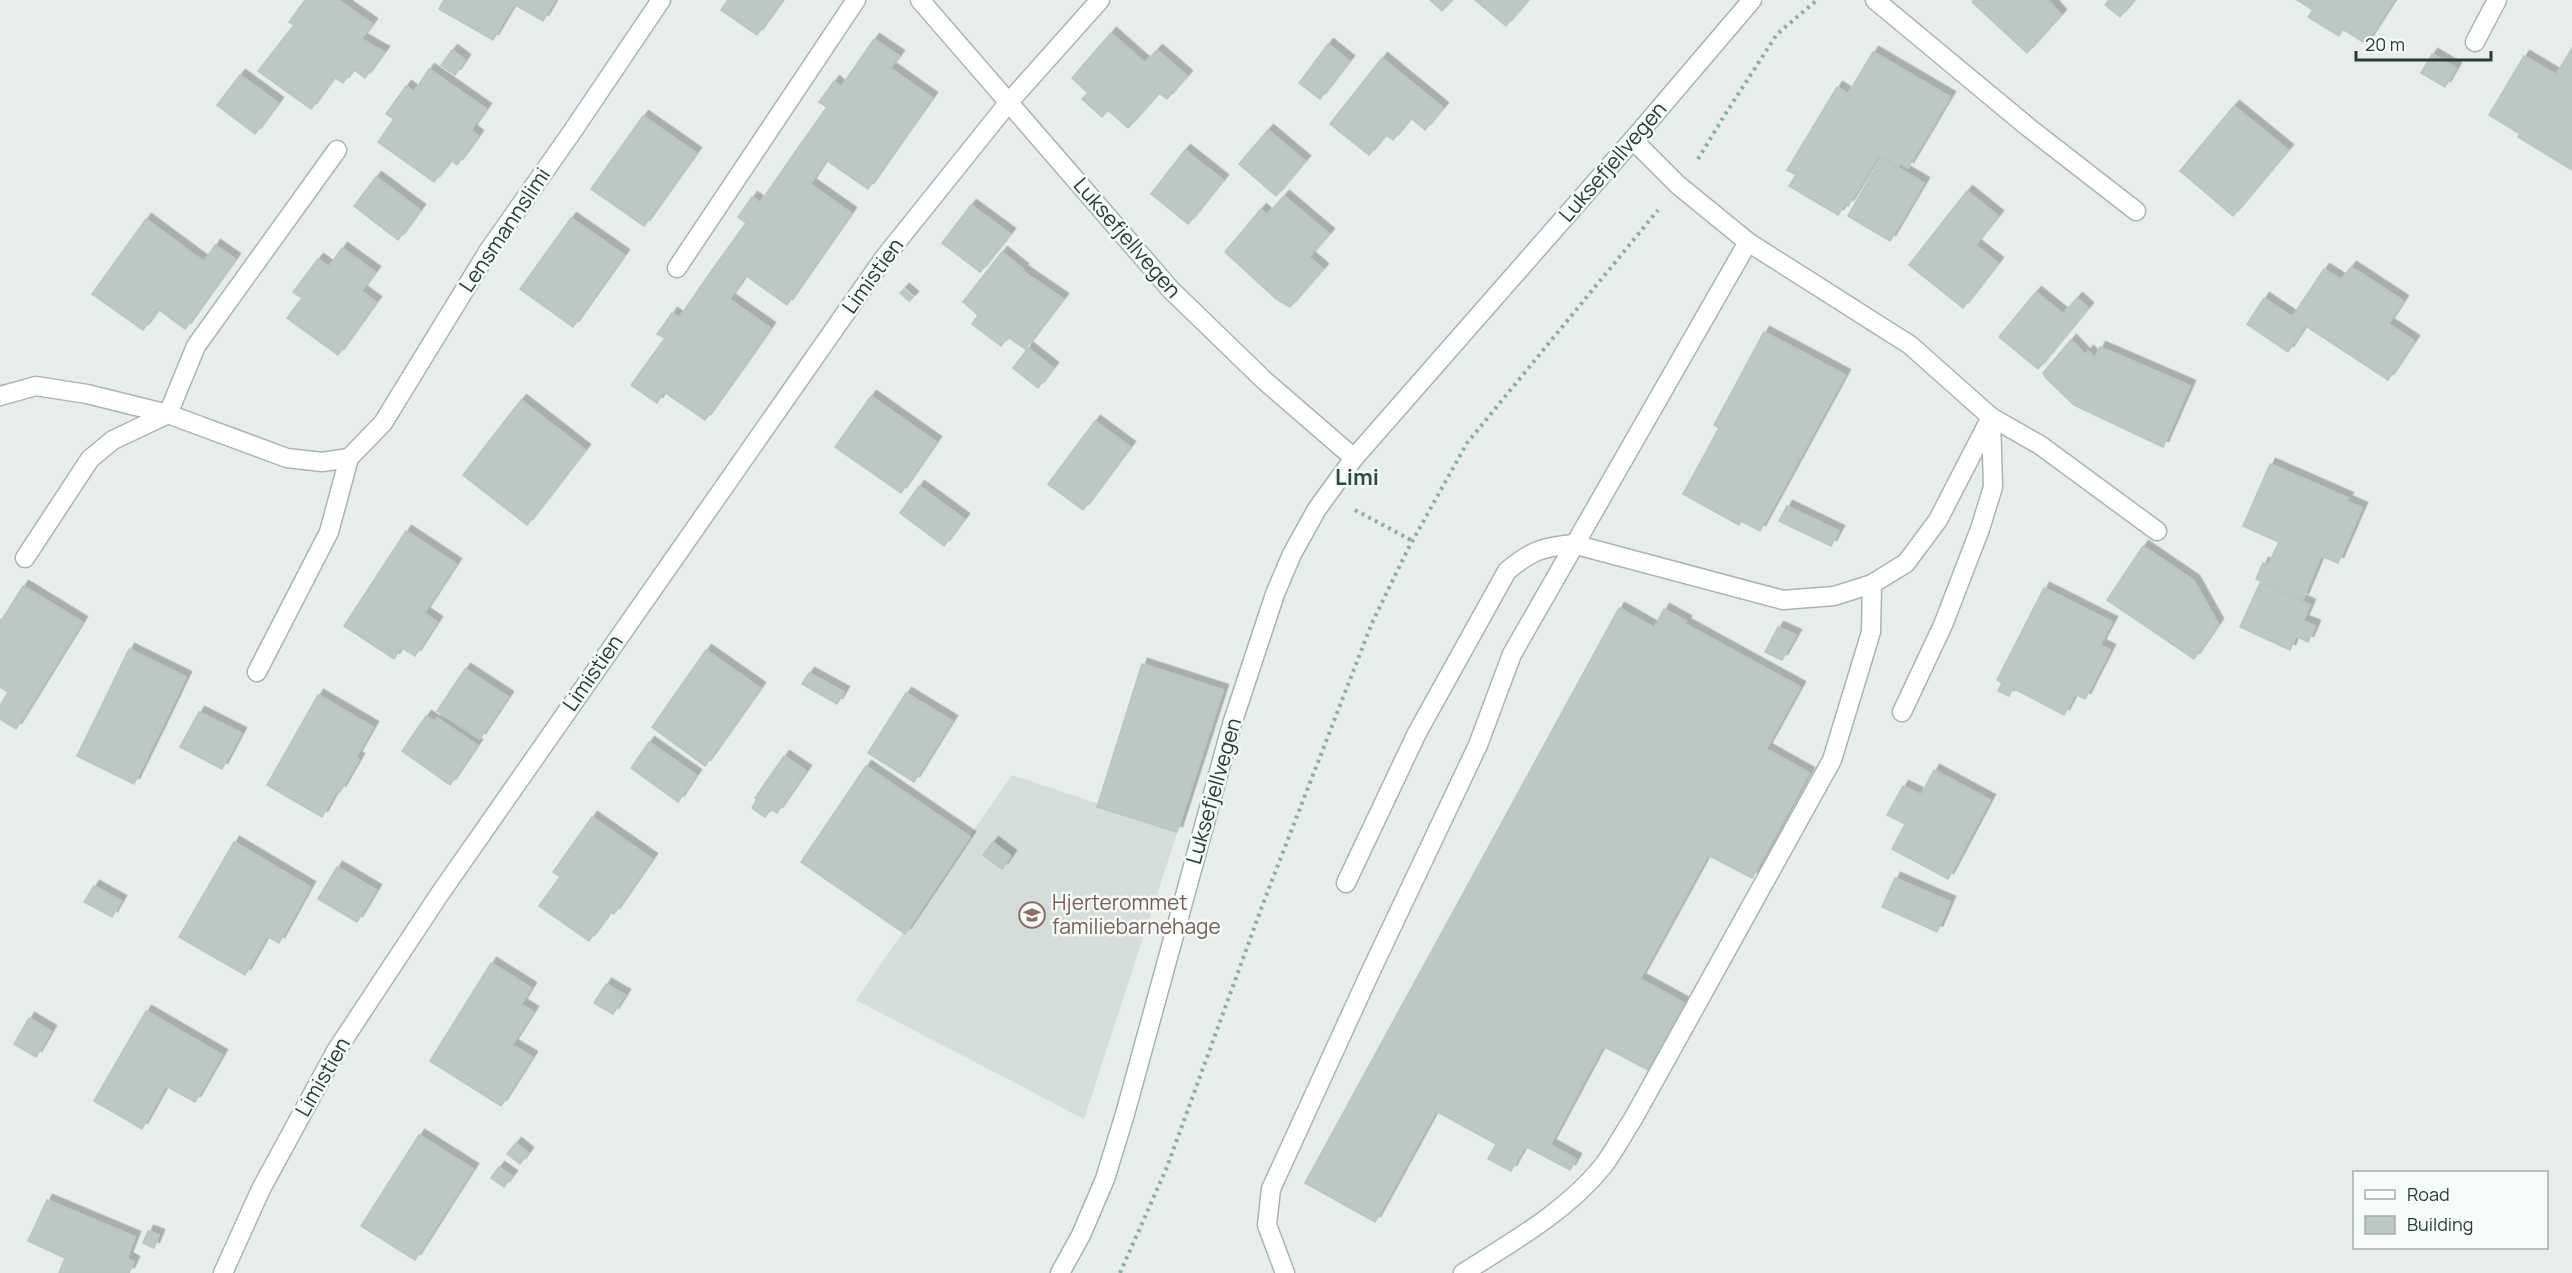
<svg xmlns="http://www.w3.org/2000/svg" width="2572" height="1273" viewBox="0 0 2572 1273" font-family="Manrope,sans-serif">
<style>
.built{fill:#d4ddd9}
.building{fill:#bbc8c3;stroke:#b9c6c0;stroke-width:1.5;filter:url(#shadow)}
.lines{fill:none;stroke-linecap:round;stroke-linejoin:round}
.service-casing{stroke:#a9b5b1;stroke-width:21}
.minor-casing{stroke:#a9b5b1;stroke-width:21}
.secondary-casing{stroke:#a2b5ae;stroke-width:21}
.path{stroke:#8aada2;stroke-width:4;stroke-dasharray:3 4.5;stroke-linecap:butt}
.service{stroke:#fff;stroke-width:18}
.minor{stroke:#fff;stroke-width:18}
.secondary{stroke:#fff;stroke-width:18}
.labels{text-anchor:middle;stroke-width:5;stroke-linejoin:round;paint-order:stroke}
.street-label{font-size:21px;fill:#273d37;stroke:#f6faf8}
.education-label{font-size:21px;fill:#785e54;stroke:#f6faf8;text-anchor:start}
.neighbourhood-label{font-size:22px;font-weight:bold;fill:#244d43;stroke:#f6faf8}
</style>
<defs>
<filter id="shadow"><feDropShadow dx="5.5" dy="-5.5" stdDeviation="0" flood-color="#0004"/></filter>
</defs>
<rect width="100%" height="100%" fill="#e6edea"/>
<path class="built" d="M1012,775L1178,830L1084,1119L856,1000Z"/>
<path class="building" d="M305,0H338L372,24L361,39L384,52L365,78L353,69L343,83L334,77L311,109L258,71L294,25L289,22Z
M444,0H555L543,21L514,4L493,40L439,9Z
M728,0H782L757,35L721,10Z
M1430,0H1452L1442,11Z
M1475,0H1528L1506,26Z
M1974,0H2048L2061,15L2027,53L1972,2Z
M2109,0H2134L2120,17L2105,5Z
M2297,0H2394L2366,44L2343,29L2339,36L2308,17L2313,10Z
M1111,33L1145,63L1157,50L1187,76L1167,99L1159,93L1128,128L1108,110L1102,117L1082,99L1088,93L1072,78Z
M874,39L899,56L890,68L932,98L900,143L827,91L834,81L841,87Z
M1328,44L1349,61L1320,99L1299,83Z
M2572,48V170L2518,137L2520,134L2489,115L2524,56L2556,75Z
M452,50L465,60L455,75L441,65Z
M1873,52L1950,97L1908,168L1900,163L1898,166L1879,155L1848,206L1845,204L1838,215L1789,186L1796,175L1787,170L1837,87L1848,94Z
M2432,54L2456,68L2445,87L2421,73Z
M1382,58L1443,108L1425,130L1411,118L1393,140L1386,135L1369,155L1330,124Z
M429,69L486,109L471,130L478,136L457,165L451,160L434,182L378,142L394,119L386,114L406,86L414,92Z
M240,75L278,103L255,134L217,105Z
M827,91L900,143L868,189L826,160L818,172L793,155L827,107L819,102Z
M2234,106L2288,150L2233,216L2180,171Z
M643,116L696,153L644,226L591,189Z
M1268,130L1305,161L1276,196L1239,164Z
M1185,150L1223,180L1188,224L1151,194Z
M793,155L818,172L810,184L851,213L819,259L745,207L752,197L760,203Z
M1881,158L1924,183L1890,241L1848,216Z
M376,177L420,210L398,240L354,206Z
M1967,191L1998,216L1975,245L1998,263L1963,308L1909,265Z
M1284,196L1329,234L1309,257L1323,269L1290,307L1276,299L1225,252L1261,209L1267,215Z
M971,205L1010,234L980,272L942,243Z
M745,207L819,259L787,305L745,275L737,288L712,270L746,223L738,217Z
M571,218L624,255L573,327L520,289Z
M146,219L204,262L215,245L235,259L185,329L158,309L143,330L92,294Z
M342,248L375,272L361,291L376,302L338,355L287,318L302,298L293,292L318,259L329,267Z
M1002,252L1023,269L1021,270L1063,299L1025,349L1008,337L1001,346L972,324L978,315L963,302Z
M2351,267L2403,301L2388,324L2414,341L2388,380L2292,317L2324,269L2341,280Z
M712,270L737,288L729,299L770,328L738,374L665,323L672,313L679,318Z
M904,289L913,297L909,301L900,293Z
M2036,292L2075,324L2038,369L1999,337Z
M2077,298L2088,308L2076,323L2064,313Z
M2264,298L2305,326L2288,352L2247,324Z
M665,323L738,374L705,420L664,392L657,403L631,385L665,338L657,334Z
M1764,332L1845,375L1760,531L1741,521L1739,525L1683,494L1719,428L1714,425Z
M2071,340L2085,355L2088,351L2095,358L2100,347L2190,386L2163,447L2074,405L2046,378L2043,373Z
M1028,348L1053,368L1038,388L1013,368Z
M871,396L936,442L901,493L835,447Z
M521,400L585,450L527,525L463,475Z
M1095,421L1130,447L1083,510L1048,484Z
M2270,464L2348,498L2346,501L2362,508L2338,563L2321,556L2303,599L2256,579L2263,563L2268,565L2279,542L2243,526Z
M919,486L964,519L944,546L900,513Z
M1787,506L1839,531L1831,546L1779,521Z
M406,531L456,564L424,613L437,622L415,656L401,647L394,659L344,626Z
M2143,546L2194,581L2218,624L2194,659L2107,600Z
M2260,583L2310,605L2303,621L2315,626L2308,642L2296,636L2290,650L2240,627Z
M23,586L82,622L16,729L0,719V706L8,692L0,687V619L2,620Z
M2044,588L2112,622L2100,645L2110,650L2085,699L2075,694L2064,715L2013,688L2009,696L1998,691L2002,683L1997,680Z
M1619,608L1654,628L1664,609L1686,621L1685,624L1800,687L1766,749L1809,773L1752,878L1708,855L1640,979L1684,1003L1648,1070L1603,1046L1550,1145L1576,1159L1570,1170L1525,1146L1511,1171L1488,1159L1496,1144L1436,1111L1375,1222L1305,1183Z
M1778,627L1796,635L1782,660L1765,652Z
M129,649L186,677L160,731L103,703Z
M706,650L760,688L705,766L652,727Z
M1142,664L1223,690L1177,832L1097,807Z
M465,669L508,697L480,739L437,711Z
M809,673L844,692L837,704L802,684Z
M906,693L952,721L914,782L868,753Z
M318,695L373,727L356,757L359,759L340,792L337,790L322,817L267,785Z
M103,703L160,731L134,784L77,756Z
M199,712L241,733L222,769L180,747Z
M426,716L435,722L437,718L477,745L450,785L402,751Z
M649,742L696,775L678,802L631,768Z
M784,756L806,771L777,813L771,809L765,817L752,808L757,799L755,798Z
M866,766L970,837L905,934L801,862Z
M1934,770L1990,800L1948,879L1892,849L1905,824L1887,815L1903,786L1921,795Z
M592,817L652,859L614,914L610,912L589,941L539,906L560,877L553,872Z
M234,842L310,887L279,943L267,936L245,975L179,937Z
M993,842L1011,856L1002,869L983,855Z
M337,867L376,890L357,922L318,899Z
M1895,878L1950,902L1937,932L1882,907Z
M94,886L121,901L112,917L84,902Z
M491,963L531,988L521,1004L533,1012L512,1045L532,1057L501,1106L430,1061Z
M606,984L625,995L613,1014L594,1003Z
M146,1011L222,1055L195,1102L166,1086L142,1129L94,1101Z
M29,1018L51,1031L36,1057L14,1044Z
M419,1135L473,1169L415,1260L361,1226Z
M516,1143L528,1153L520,1164L507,1154Z
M499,1167L512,1176L504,1187L491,1178Z
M47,1200L135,1237L127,1258L134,1262L129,1273H59L65,1258L28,1241Z
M148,1231L159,1235L154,1248L143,1243Z"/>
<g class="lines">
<g class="service-casing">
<path id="service" d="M1875,0L2028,127L2136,211
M1009,102L1100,0
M677,268L856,0
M1991,417L2040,445L2157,531
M25,558L90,459L113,440L168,414L196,346L337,150
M257,672L329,532L349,458
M1902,712L1943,625L1980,529L1993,487L1991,419
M1346,883L1417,733L1507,571C1531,551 1542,547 1573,544L1783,600L1834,596L1872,584L1906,563L1938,520L1991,417
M1285,1273L1267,1225L1271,1189L1369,975L1478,745L1512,654L1748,242
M1463,1273C1512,1242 1566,1212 1603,1166C1614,1152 1623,1134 1633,1119L1832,760L1871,632L1872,584"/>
</g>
<g class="minor-casing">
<path id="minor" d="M920,0L1171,290L1265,381L1354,458
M2475,42L2497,0
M1633,140L1678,185L1748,242L1910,345L1991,417
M0,396L36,386L87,394L168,414L287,458L322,462L349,458L383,423L489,250L572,132L661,0
M223,1273L261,1189L336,1051L439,895L884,258L1009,102"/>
</g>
<g class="secondary-casing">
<path id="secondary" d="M1060,1273L1081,1235L1105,1179L1125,1114L1232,724L1275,594L1292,554L1317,509L1354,458L1637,135L1752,0"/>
</g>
<path class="path" d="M1698,159L1726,113L1777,34L1817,0
M1355,510L1413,541
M1120,1273L1167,1167L1264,901L1372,623L1408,549L1467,443L1658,210"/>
<use href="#service" class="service"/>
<use href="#minor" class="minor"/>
<use href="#secondary" class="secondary"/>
</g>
<defs>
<g id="school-ring" transform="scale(1.35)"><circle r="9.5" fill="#f6faf8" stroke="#8d6e63" stroke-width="1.5"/><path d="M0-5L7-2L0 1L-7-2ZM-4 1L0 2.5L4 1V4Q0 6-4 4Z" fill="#8d6e63"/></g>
</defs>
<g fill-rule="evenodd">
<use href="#school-ring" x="1032" y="915"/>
</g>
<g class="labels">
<g class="street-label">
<text transform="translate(1613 162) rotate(-49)" y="7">Luksefjellvegen</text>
<text transform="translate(505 230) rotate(-56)" y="7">Lensmannslimi</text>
<text transform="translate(1127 238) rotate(49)" y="7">Luksefjellvegen</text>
<text transform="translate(873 276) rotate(-54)" y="7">Limistien</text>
<text transform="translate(593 673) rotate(-55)" y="7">Limistien</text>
<text transform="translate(1214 791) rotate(-74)" y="7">Luksefjellvegen</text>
<text transform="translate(323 1077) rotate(-60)" y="7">Limistien</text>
</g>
<g class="education-label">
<text x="1052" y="910">Hjerterommet<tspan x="1052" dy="24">familiebarnehage</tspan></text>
</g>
<g class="neighbourhood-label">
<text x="1357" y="485">Limi</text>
</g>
</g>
<rect x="2353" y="1171" width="195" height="78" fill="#f6faf8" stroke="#a3aeab" stroke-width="1.5"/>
<rect x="2365" y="1190" width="30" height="9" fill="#ffffff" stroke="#a3aeab" stroke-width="1.5"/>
<text x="2407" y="1201" font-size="18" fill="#273d37">Road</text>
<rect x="2365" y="1216" width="30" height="18" fill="#bbc8c3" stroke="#a3aeab" stroke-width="1.5"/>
<text x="2407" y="1231" font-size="18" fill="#273d37">Building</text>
<path d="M2356 51v9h135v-9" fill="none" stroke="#273d37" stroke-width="3"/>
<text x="2365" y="51" font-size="18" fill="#273d37" stroke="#f6faf8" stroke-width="4.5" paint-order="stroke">20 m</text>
</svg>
